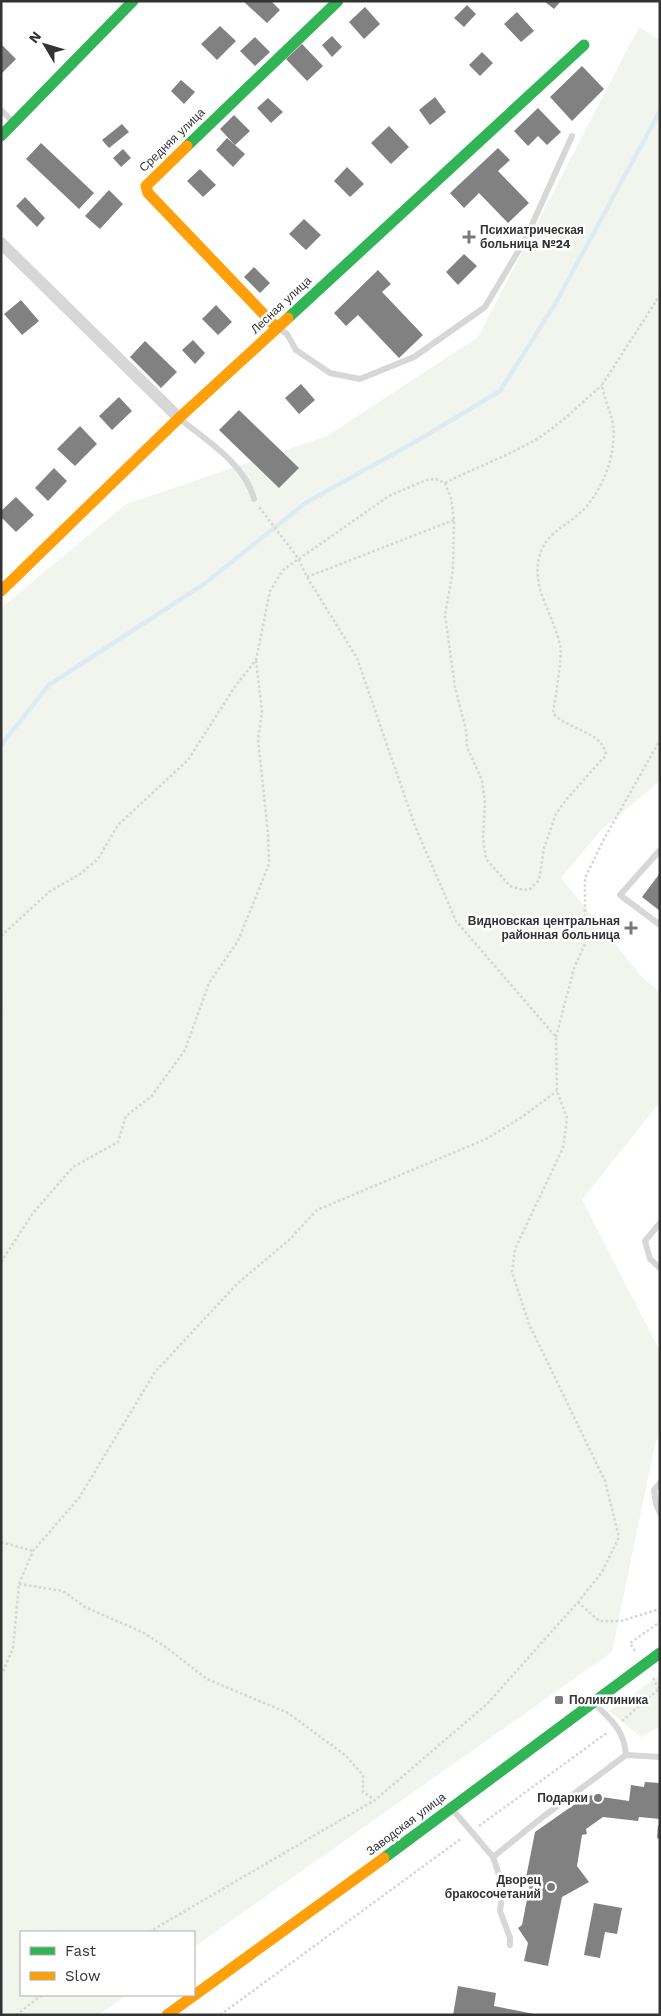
<svg xmlns="http://www.w3.org/2000/svg" width="661" height="2016" viewBox="0 0 661 2016" font-family="'Work Sans',sans-serif">
<style>
.green{fill:#f1f5ed}
.lines{fill:none;stroke-linecap:round;stroke-linejoin:round}
.stream{stroke:#ddebf3;stroke-width:4.5}
.building{fill:#818181}
.path{stroke:#d6d6d6;stroke-width:2.5;stroke-dasharray:2.5 2.5;stroke-linecap:butt}
.lane{stroke:#d7d7d7;stroke-width:6}
.street{stroke:#d7d7d7;stroke-width:12}
.fast{stroke:#30b455;stroke-width:11}
.slow{stroke:#ff9f0a;stroke-width:11}
.poi-dot{fill:#7a7a7a;stroke:#fff;stroke-width:2}
.labels{text-anchor:middle;stroke-width:5;stroke-linejoin:round;paint-order:stroke}
.street-label{font-size:12px;fill:#333;stroke:#fff}
.poi-label{font-size:12px;font-weight:bold;fill:#333;stroke:#fff;text-anchor:end}
</style>
<rect width="100%" height="100%" fill="#fff"/>
<path class="green" d="M639,27L660,40V781L601,830L561,878L643,978L660,992V1102L582,1200L660,1351V1434L655,1444L612,1652L194,1947V1932H21V1995H127L98,2015H1V608L126,504L327,436L478,337Z
M660,1675V1727L641,1737L609,1711Z"/>
<g class="lines">
<path class="stream" d="M1,745L49,685L204,584L307,502L415,442L500,391L555,304L660,111"/>
</g>
<path class="building" d="M243,1H271L280,10L267,23Z
M544,1H561L554,9Z
M467,5L476,14L464,27L454,18Z
M365,7L380,24L364,39L349,22Z
M517,12L534,31L521,42L504,24Z
M220,26L236,41L217,60L201,44Z
M332,36L342,47L332,57L322,45Z
M255,37L270,52L255,66L240,51Z
M1,44L16,59L1,74Z
M302,44L323,66L307,81L286,59Z
M482,52L493,63L480,76L469,65Z
M582,66L604,89L572,121L550,97Z
M181,80L195,92L184,104L171,91Z
M435,97L446,112L430,125L419,110Z
M268,98L283,112L271,123L257,108Z
M538,108L561,132L547,145L538,136L528,146L514,131Z
M234,115L250,131L235,145L220,129Z
M122,124L129,132L109,148L102,140Z
M389,126L409,147L391,164L371,143Z
M227,138L245,154L233,167L216,150Z
M41,143L94,193L79,209L26,159Z
M498,148L510,160L498,171L529,203L508,223L479,193L464,208L450,193Z
M123,149L131,158L121,167L113,158Z
M347,167L364,184L350,197L334,181Z
M200,169L216,185L203,197L187,181Z
M109,190L123,204L100,229L85,216Z
M25,197L45,218L37,227L16,206Z
M304,219L321,235L306,250L289,234Z
M464,254L477,266L458,285L446,272Z
M254,267L270,283L260,293L244,277Z
M378,270L391,284L382,292L423,335L399,358L358,315L346,326L334,313Z
M21,300L39,321L22,335L4,314Z
M216,305L232,322L218,335L202,319Z
M193,340L205,353L195,364L182,350Z
M145,341L177,372L161,388L130,357Z
M301,384L315,400L299,414L285,398Z
M119,397L132,411L112,430L99,416Z
M239,410L299,468L279,488L219,430Z
M80,426L97,444L75,466L57,449Z
M54,468L67,481L48,501L35,488Z
M16,497L34,515L16,532L1,517V511Z
M660,873V911L642,897Z
M645,1782L660,1783V1819L639,1817L638,1821L603,1817L586,1829L587,1834L582,1835L577,1866L589,1882L562,1897L548,1966L524,1961L528,1943L518,1928L522,1925L530,1884L525,1883L535,1832L588,1795L629,1801L631,1785L644,1787Z
M658,1825L660,1826V1839L657,1838Z
M594,1903L622,1908L617,1934L605,1932L600,1958L584,1955Z
M458,1986L496,1993L494,2006L539,2015H453Z"/>
<g class="lines">
<path class="path" d="M445,483C472,469 500,459 526,445C554,431 578,406 602,385
M307,577L454,520
M1,936L49,892L80,874L98,859L118,825L188,760L236,685L256,660L270,591L283,570L389,496L426,480L436,479L445,483L451,498L454,520L453,570L445,615L455,687L466,730L467,747L482,780L485,804L483,838L486,859L510,886L523,890L530,889L539,880L544,848L556,814L565,801L606,755C603,731 567,730 553,713C555,700 563,654 560,645C554,615 532,591 539,558C544,534 565,527 581,512C602,493 617,453 613,425C611,411 604,399 602,385L660,295
M1,998V1016
M556,1037L574,968L585,944V878L605,837L660,740
M1,1262L33,1213L73,1167L118,1142L126,1116L151,1097L185,1050L209,983L238,941L269,864L268,833L258,739L262,711L256,660
M1,1542L33,1551
M19,1584L63,1591L85,1607L144,1633L167,1648L207,1679L288,1713L345,1755L363,1775V1792L375,1800
M578,1602L599,1621H621L660,1609
M635,1651L630,1643L660,1622
M1,1676L13,1648L19,1584L33,1551L79,1498L155,1372L237,1284L289,1240L317,1210L486,1139L522,1117L557,1091
M653,1678L659,1689
M622,1721L659,1689
M479,1826L608,1732
M149,1932L375,1800L487,1704L578,1602L602,1572L619,1537L605,1481L529,1324L512,1272L515,1249L563,1148L567,1118L557,1091L556,1037L456,921L415,826L357,658L307,577L298,558L259,507
M16,2015L42,1995
M220,2015L462,1838"/>
<path class="lane" d="M1,110L13,122
M278,328L287,334L296,350L330,373L360,379L414,357L485,307L525,240L572,136
M180,419C207,441 245,464 254,499
M660,850L620,895L660,925
M660,1223L645,1241L650,1259L660,1268
M660,1483L654,1490L656,1504L660,1513
M595,1704C612,1721 624,1730 626,1755
M453,1810L493,1857L544,1816L626,1755L660,1757
M493,1857L503,1887L500,1911L510,1938V1945"/>
<path class="street" d="M1,243L179,418"/>
<path class="fast" d="M1,136L133,1
M187,146L338,1
M288,318L584,45
M384,1858L660,1653"/>
<path class="slow" d="M187,146L146,186L148,193L277,328
M1,591L179,418L288,318
M167,2015L384,1858"/>
</g>
<g class="poi-dot">
<path d="M466.5 229.5h5v5h5v5h-5v5h-5v-5h-5v-5h5z"/>
<path d="M628.5 920.5h5v5h5v5h-5v5h-5v-5h-5v-5h5z"/>
<rect x="554" y="1695" width="10" height="10" rx="2.5"/>
<circle cx="598" cy="1798" r="5"/>
<circle cx="551" cy="1887" r="5"/>
</g>
<g class="labels">
<g class="street-label">
<text transform="translate(172 140) rotate(-44)" y="4">Средняя улица</text>
<text transform="translate(281 305) rotate(-43)" y="4">Лесная улица</text>
<text transform="translate(406 1824) rotate(-37)" y="4">Заводская улица</text>
</g>
<g class="poi-label">
<text x="480" y="234" text-anchor="start">Психиатрическая<tspan x="480" dy="14">больница №24</tspan></text>
<text x="620" y="925">Видновская центральная<tspan x="620" dy="14">районная больница</tspan></text>
<text x="569" y="1704" text-anchor="start">Поликлиника</text>
<text x="588" y="1802">Подарки</text>
<text x="541" y="1884">Дворец<tspan x="541" dy="14">бракосочетаний</tspan></text>
</g>
</g>
<rect width="661" height="2016" fill="none" stroke="#333333" stroke-width="5"/>
<rect x="20" y="1931" width="175" height="65" fill="#ffffff" stroke="#adadad"/>
<rect x="30" y="1947" width="25" height="8" fill="#30b455" stroke="#adadad"/>
<text x="65" y="1956" font-size="15" fill="#333333">Fast</text>
<rect x="30" y="1972" width="25" height="8" fill="#ff9f0a" stroke="#adadad"/>
<text x="65" y="1981" font-size="15" fill="#333333">Slow</text>
<g transform="translate(45 45) rotate(308)" stroke="#ffffff" stroke-width="4" paint-order="stroke">
<path d="M0-4L9 19L0 12L-9 19Z" fill="#333333"/>
<text y="-8" font-size="14" font-weight="bold" text-anchor="middle" fill="#333333">N</text>
</g>
</svg>
